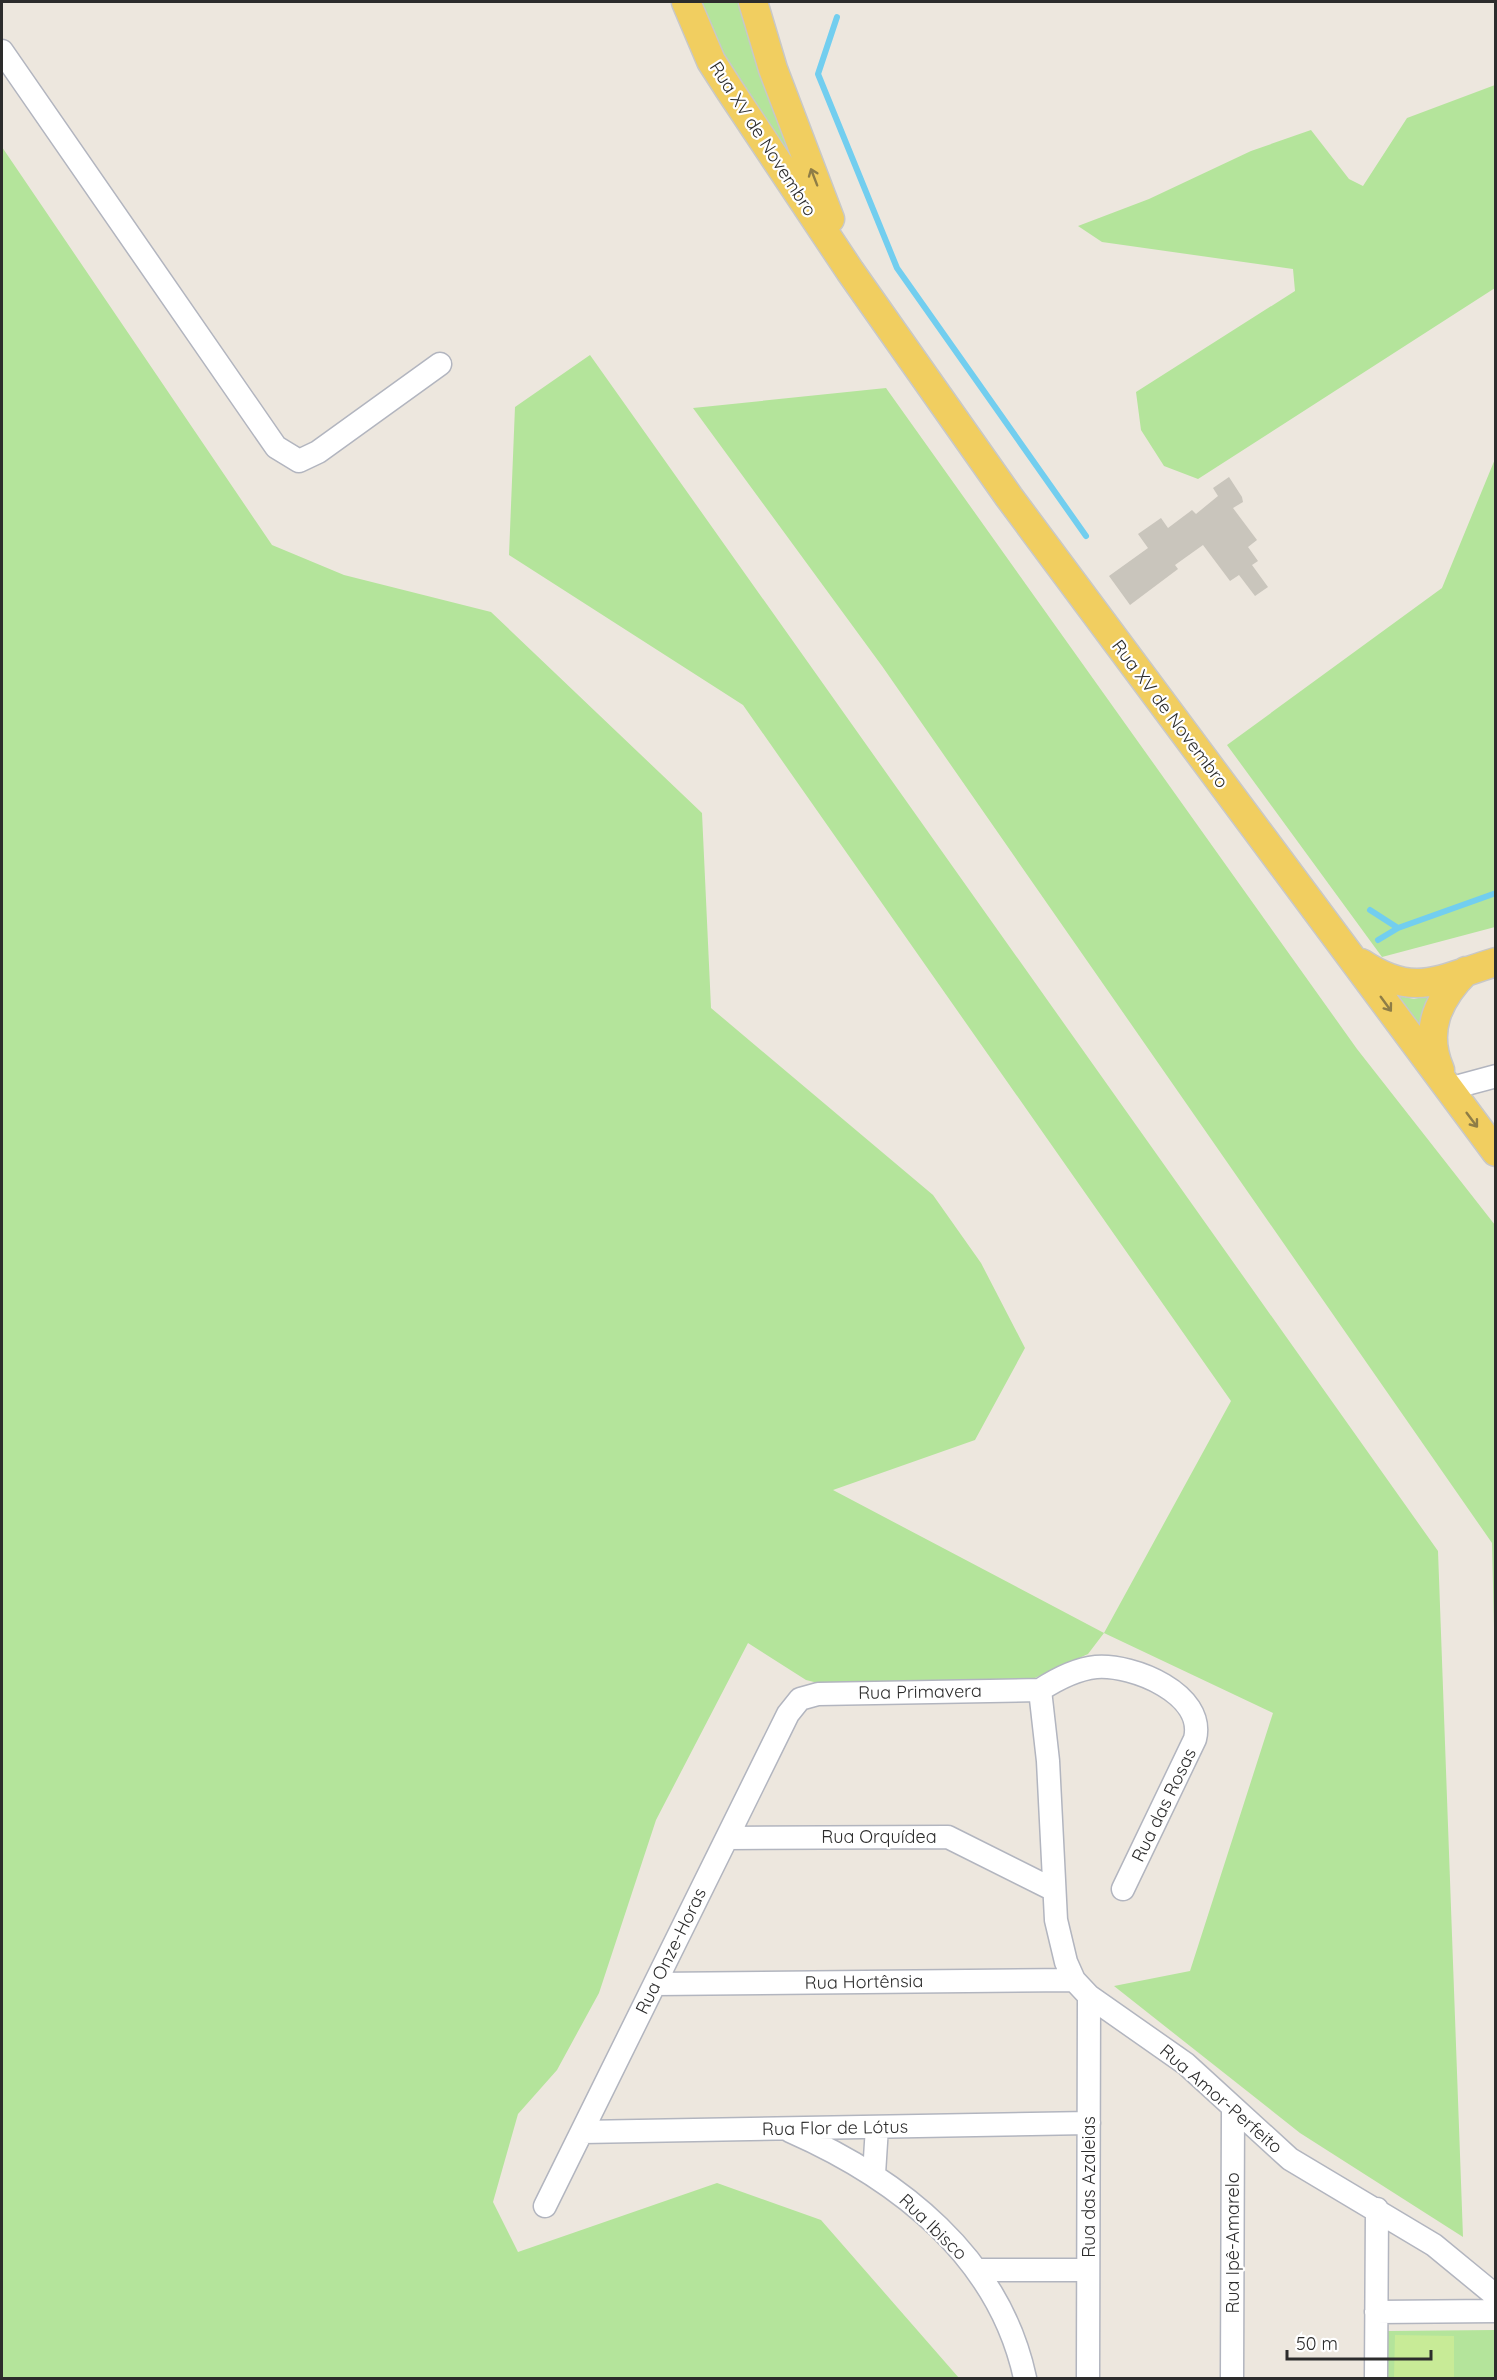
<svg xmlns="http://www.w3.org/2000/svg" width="1497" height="2380" viewBox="0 0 1497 2380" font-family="Quicksand,sans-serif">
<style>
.green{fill:#b4e49b}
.pitch{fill:#c8eb97}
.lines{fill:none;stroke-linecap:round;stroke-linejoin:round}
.stream{stroke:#72ceef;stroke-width:6}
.building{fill:#c9c5bc}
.minor-casing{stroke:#b2b5bf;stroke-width:25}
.major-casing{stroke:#c8c8c8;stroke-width:31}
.minor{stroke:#fff;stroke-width:22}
.major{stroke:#f1ce60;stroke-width:28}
.oneway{stroke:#8e7d46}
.labels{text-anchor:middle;stroke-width:4.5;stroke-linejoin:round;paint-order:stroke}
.street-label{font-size:18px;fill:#2c2c2c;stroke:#fff}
</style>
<rect width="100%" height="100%" fill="#ede7de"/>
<path class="green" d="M697,2H743L799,157L790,160L730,71Z
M1495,85V288L1198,479L1164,466L1141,430L1136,392L1295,291L1293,269L1102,242L1078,226L1149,199L1251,151L1311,130L1349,179L1363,186L1407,118Z
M2,147L272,545L344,575L491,612L702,813L711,1008L933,1195L981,1263L1025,1348L975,1440L833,1490L1104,1633L1231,1401L743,705L509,555L515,407L590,355L1438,1551L1463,2237L1300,2133L1114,1986L1190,1971L1273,1713L1104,1633L1088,1654L1026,1682L826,1685L806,1680L748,1643L656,1820L599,1993L557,2070L518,2114L493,2202L518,2252L717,2183L821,2220L959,2378H2Z
M886,388L1357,1049L1495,1225V1670L1492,1543L882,666L693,408Z
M1495,459V927L1382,957L1227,745L1442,588Z
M1436,994L1421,1015L1419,1031L1395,995L1414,999Z
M1495,2330V2378H1387L1388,2331Z"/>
<path class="pitch" d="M1395,2335L1454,2336V2378H1394Z"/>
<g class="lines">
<path class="stream" d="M837,17L818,74L897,268L1086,536
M1370,910L1398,928
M1378,940L1398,928L1496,893"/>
</g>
<path class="building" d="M1229,477L1242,497L1243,502L1233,508L1257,540L1248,547L1258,561L1252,565L1268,587L1255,596L1239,575L1230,581L1203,545L1175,565L1178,569L1130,605L1109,576L1148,548L1138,534L1161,518L1168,528L1192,510L1196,514L1218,496L1213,488Z"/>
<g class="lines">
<g class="minor-casing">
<path id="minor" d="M2,51L276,447L299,461L318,452L440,364
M1448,1089L1496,1076
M1040,1690L1048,1761L1056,1920L1066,1962L1074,1980L1089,1996L1186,2064L1290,2159L1434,2245L1496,2296
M1040,1690C1057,1679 1076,1669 1096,1667C1133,1664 1206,1694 1195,1739L1123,1889
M727,1838L948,1837L1054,1890
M655,1984L1074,1980
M790,2131C899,2179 999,2257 1025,2378
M582,2132L1089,2123
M874,2174L877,2127
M545,2206L788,1714L800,1699L818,1694L1040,1690
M977,2270H1088
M1376,2312L1496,2311
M1088,2378L1089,1996
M1232,2378L1233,2108
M1376,2378L1377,2209"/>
</g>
<g class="major-casing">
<path id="major" d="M686,2L711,61L729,89L850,271L1009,497L1496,1152
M753,2L773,69L830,219
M1361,963C1415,999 1439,979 1496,962
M1440,1070C1423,1031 1438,999 1466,971"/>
</g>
<use href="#minor" class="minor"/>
<use href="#major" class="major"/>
</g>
<defs><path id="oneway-shaft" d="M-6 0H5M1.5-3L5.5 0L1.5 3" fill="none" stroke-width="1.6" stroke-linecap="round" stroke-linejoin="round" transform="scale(1.5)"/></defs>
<g class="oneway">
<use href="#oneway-shaft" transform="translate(814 177) rotate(-111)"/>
<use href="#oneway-shaft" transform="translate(1386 1004) rotate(54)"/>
<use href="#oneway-shaft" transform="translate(1472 1120) rotate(53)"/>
</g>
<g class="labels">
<g class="street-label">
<text transform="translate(763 139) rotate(57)" y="6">Rua XV de Novembro</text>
<text transform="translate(1170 714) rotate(53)" y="6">Rua XV de Novembro</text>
<text transform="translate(920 1692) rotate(-1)" y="6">Rua Primavera</text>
<text transform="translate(1164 1805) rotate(-64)" y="6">Rua das Rosas</text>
<text x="879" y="1843">Rua Orquídea</text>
<text transform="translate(671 1951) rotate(-64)" y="6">Rua Onze-Horas</text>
<text transform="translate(864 1982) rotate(-1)" y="6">Rua Hortênsia</text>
<text transform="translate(1221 2099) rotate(41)" y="6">Rua Amor-Perfeito</text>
<text transform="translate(835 2128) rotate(-1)" y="6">Rua Flor de Lótus</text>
<text transform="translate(1089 2187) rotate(-90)" y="6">Rua das Azaleias</text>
<text transform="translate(933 2227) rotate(44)" y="6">Rua Ibisco</text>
<text transform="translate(1233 2243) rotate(-90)" y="6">Rua Ipê-Amarelo</text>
</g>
</g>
<rect width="1497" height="2380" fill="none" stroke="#2c2c2c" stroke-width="6"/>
<path d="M1287 2350v9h144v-9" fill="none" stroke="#2c2c2c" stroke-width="3"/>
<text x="1296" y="2350" font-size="18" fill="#2c2c2c" stroke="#ffffff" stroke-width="4.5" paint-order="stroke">50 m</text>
</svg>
